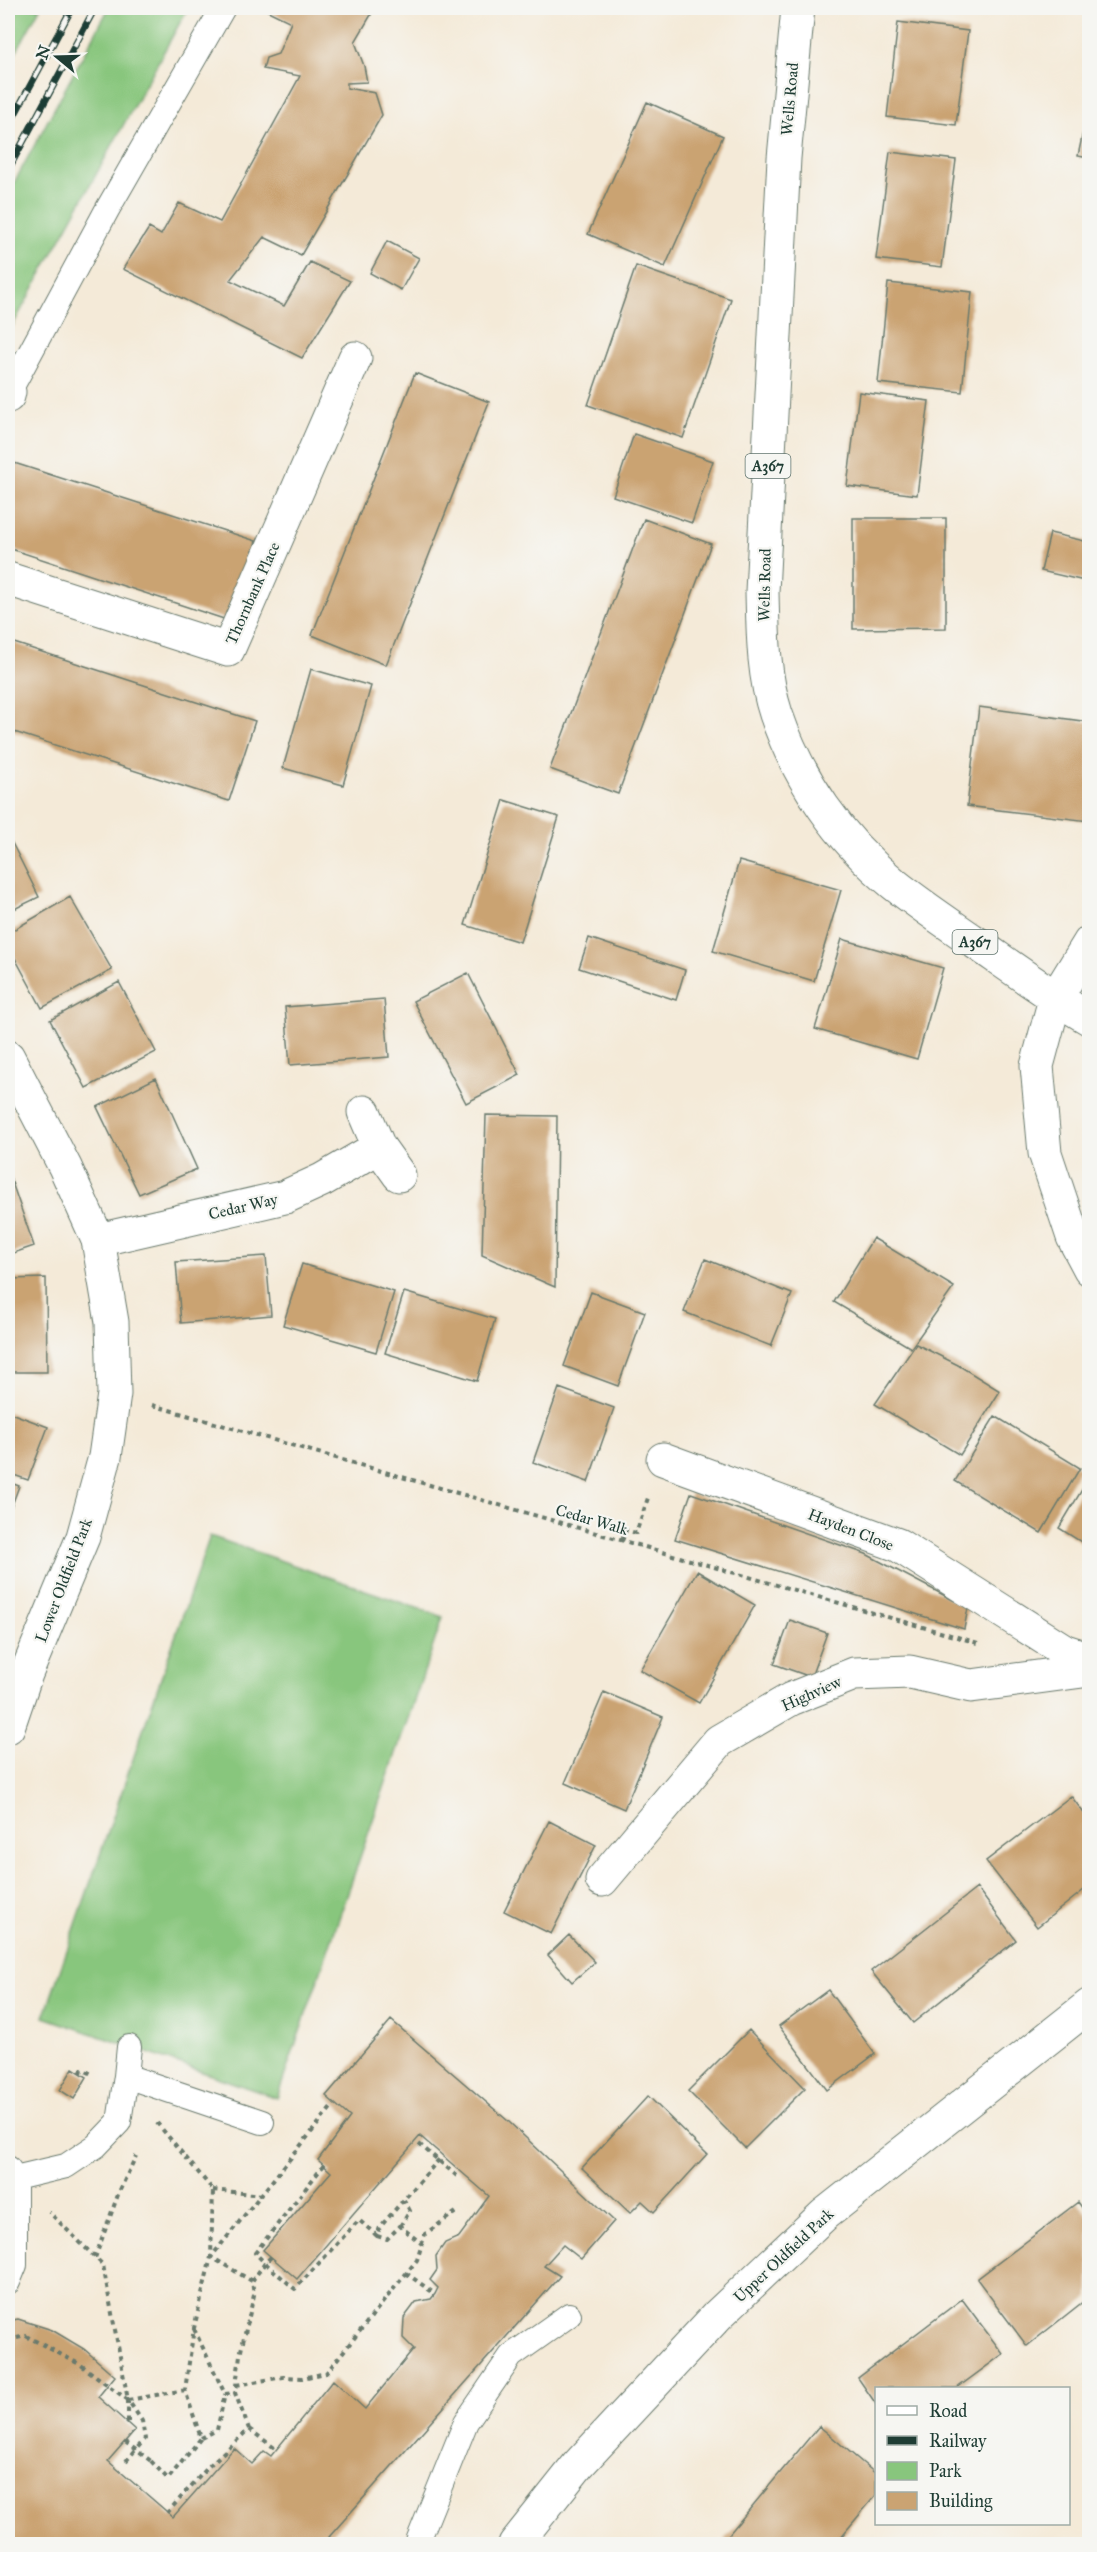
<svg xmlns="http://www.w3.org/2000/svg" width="1097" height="2552" viewBox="0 0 1097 2552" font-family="'IM FELL Great Primer',serif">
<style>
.green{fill:#88c67d;stroke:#548258;stroke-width:1.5}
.building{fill:#caa372}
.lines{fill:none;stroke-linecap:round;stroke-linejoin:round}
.lane-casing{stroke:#6a7a6d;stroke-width:26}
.street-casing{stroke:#6a7a6d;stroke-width:35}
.secondary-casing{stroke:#6a7a6d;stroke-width:35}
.primary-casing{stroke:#6a7a6d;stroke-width:35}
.path{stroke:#6a7a6d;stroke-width:4;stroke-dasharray:4.5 4.5;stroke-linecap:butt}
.lane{stroke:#fff;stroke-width:24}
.street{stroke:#fff;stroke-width:33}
.secondary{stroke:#fff;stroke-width:33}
.primary{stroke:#fff;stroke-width:33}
.rail-casing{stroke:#1f3d34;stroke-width:7}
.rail{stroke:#f6f6f2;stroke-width:4.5;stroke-dasharray:14;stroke-linecap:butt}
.path-bridge{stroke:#6a7a6d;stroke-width:4;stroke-dasharray:4.5 4.5;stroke-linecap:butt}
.labels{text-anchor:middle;stroke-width:4.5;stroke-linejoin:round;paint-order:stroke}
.shield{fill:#f6f6f2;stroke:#60746d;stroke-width:1.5}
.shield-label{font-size:15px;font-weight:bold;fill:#1f3d34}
.street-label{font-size:16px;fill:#1f3d34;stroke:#f6f6f2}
</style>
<rect width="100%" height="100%" fill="#f6f6f2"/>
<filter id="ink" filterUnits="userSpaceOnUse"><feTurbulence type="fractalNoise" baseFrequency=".0167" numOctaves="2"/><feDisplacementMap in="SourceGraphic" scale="12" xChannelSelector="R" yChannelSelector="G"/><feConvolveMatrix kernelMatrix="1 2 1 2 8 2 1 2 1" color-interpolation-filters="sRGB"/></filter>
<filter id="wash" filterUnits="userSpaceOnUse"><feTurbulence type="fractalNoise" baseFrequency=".008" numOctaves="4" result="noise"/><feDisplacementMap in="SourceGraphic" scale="24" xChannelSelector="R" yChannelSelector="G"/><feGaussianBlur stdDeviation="1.35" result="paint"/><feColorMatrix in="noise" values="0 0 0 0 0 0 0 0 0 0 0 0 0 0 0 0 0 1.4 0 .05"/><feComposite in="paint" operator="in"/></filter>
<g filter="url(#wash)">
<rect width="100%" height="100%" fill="#f4ead8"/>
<path class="green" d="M8,8H40L8,67Z
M109,8H188L8,334V194Z
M210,1536L443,1617L277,2098L44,2017Z"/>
<g id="blocks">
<path class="building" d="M262,8H375L355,42L364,66L367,82L347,83V88L375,93L382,115L301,255L264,237L230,280L284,306L310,262L350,281L302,358L123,269L149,228L161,235L179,203L220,222L300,76L263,69L266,58L278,54L291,22Z
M898,22L968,31L956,125L887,117Z
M647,102L723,136L665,267L588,234Z
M1083,132L1089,133V158L1078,156Z
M890,152L956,160L942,267L876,259Z
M387,241L419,258L401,290L370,273Z
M636,266L731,299L683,438L588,405Z
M888,283L972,292L962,392L878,383Z
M415,373L489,402L386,665L312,635Z
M859,392L929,401L917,495L847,486Z
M634,434L713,461L692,523L613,496Z
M8,461L256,541L230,621L8,548Z
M853,518H946V628L853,629Z
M644,519L711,544L618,794L550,769Z
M1050,533L1089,542V582L1041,571Z
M8,641L255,721L229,801L8,730Z
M311,669L371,686L343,785L283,768Z
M979,707L1089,722V821L967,806Z
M504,800L559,817L520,942L465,925Z
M8,835L39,897L8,912Z
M739,861L841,890L814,981L713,951Z
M70,897L112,970L42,1008L8,945V933Z
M589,938L685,970L676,1000L579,968Z
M842,939L943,968L917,1059L815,1029Z
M468,973L520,1075L466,1103L413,1001Z
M119,982L156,1052L86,1088L50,1020Z
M384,999L389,1057L290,1065L285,1007Z
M156,1078L197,1169L139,1194L97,1107Z
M486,1115L557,1116L555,1287L482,1255Z
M8,1171L34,1246L8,1255Z
M873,1238L954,1287L911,1348L834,1302Z
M266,1256L271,1315L181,1323L176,1262Z
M705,1259L792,1294L771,1346L684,1312Z
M302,1264L394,1292L376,1352L283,1325Z
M46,1278L47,1372H8V1279Z
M404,1292L495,1319L477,1381L385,1353Z
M591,1292L645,1312L618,1386L564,1366Z
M916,1344L958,1365L1000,1391L960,1455L875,1404Z
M559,1388L614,1408L588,1482L533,1462Z
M8,1412L48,1427L28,1480L8,1473Z
M995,1416L1080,1468L1041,1533L955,1481Z
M1089,1478V1547L1059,1528Z
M8,1482L19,1486L8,1516Z
M691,1493L866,1554L968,1608L964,1629L675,1539Z
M697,1571L755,1605L699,1703L640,1670Z
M790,1620L827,1633L811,1677L774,1664Z
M604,1692L663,1717L624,1809L565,1783Z
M1071,1796L1089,1820V1886L1037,1927L986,1861Z
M549,1821L596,1845L551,1934L504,1911Z
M977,1888L1016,1940L913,2023L871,1971Z
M569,1935L595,1962L572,1982L548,1955Z
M828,1990L875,2054L827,2090L779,2026Z
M391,2020L508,2121L614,2221L581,2259L563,2245L544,2266L560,2276L329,2537L337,2544H8V2321L18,2319L52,2330L84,2349L115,2376L98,2397L135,2430L108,2461L173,2517L234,2448L252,2464L264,2451L271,2456L333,2380L365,2409L414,2349L403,2338L404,2318L416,2302L431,2299L435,2294L438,2288L430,2280L437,2270L436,2256L445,2243L459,2237L489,2196L420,2136L297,2279L263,2250L331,2172L318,2160L350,2117L326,2096Z
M749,2030L805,2088L745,2148L688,2091Z
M73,2068L87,2077L74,2099L60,2090Z
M648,2096L707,2154L654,2212L642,2201L630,2213L582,2168Z
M1078,2202L1089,2217V2297L1027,2346L977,2279Z
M962,2299L1003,2354L957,2388H876V2404L858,2378Z
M819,2426L876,2474V2495L835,2544H730L724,2540Z"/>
</g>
</g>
<g filter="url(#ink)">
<use href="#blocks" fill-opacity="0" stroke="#6a7a6d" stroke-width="1.5"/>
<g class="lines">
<g class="lane-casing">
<path id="lane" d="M9,392L107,210L223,8
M126,2076L129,2047
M8,2168L15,2178V2265L8,2282
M15,2178L66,2166L96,2146L119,2122L126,2076L262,2122
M421,2544L418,2541L466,2422L511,2356L569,2315"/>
</g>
<g class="street-casing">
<path id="street" d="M8,396L9,392
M8,579L228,650L355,358
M1055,999L1090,942
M364,1112L379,1147L399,1175
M98,1240L285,1197L322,1180L379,1147
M663,1459L898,1545L1065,1651L1090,1659
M602,1880L719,1741L791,1699L854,1674L910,1672L971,1686L1090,1670"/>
</g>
<g class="secondary-casing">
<path id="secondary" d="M1055,999L1037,1066L1045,1153L1073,1237L1090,1269
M8,1057L65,1167L98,1240L112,1322L114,1394L105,1457L83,1537L26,1674L8,1727
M515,2544L578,2465L718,2315L824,2215L1090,2005"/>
</g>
<g class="primary-casing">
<path id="primary" d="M798,8L784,158L762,592C763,632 763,675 776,714C798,779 840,840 894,884C919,904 946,922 972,940C1011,967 1049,995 1090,1019"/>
</g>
<path class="path" d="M152,1405L978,1643
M622,1541L626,1530L636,1533L649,1495
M81,2073L82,2069L92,2074
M419,2144L457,2176
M213,2190L262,2195
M400,2226L410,2211L404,2200
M377,2236L387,2239L400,2226L422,2244
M271,2257L265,2263L295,2289L359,2220L377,2236L380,2227L442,2156
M95,2258L119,2192L136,2156
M406,2273L435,2294
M252,2281L211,2257L334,2104
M194,2329L225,2394L235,2393
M8,2340L26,2336L81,2365L128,2400L103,2265L49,2212
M236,2385L283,2377L302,2378L326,2373L417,2260L425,2234L456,2212
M128,2400L185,2390
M249,2429L276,2449
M201,2438L217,2430L225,2394
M126,2461L145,2439L142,2421L128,2400V2424
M151,2461L168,2479L201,2438L185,2390L194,2328L211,2257L213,2190L157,2123
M167,2513L211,2464L249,2429L235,2393L240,2355L254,2295L252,2281L265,2263L255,2253L324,2165"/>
<use href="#lane" class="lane"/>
<use href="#street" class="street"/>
<use href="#secondary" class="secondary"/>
<use href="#primary" class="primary"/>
<g class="rail-casing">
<path id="rail" d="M8,127L72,8
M8,170L95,8"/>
</g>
<use href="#rail" class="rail"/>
<path class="path-bridge" d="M125,2442L151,2461"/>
</g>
</g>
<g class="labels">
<g class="shield">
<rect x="745.5" y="454" width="45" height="24" rx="4.5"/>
<rect x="952.5" y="930" width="45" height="24" rx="4.5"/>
</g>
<g class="shield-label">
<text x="768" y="471">A367</text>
<text x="975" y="947">A367</text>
</g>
<g class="street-label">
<text transform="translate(789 99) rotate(-85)" y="6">Wells Road</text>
<text transform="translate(764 585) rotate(-89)" y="6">Wells Road</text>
<text transform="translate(252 593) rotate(-66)" y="6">Thornbank Place</text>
<text transform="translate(243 1206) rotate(-13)" y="6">Cedar Way</text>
<text transform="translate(592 1519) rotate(16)" y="6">Cedar Walk</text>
<text transform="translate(851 1529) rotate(21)" y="6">Hayden Close</text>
<text transform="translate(63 1580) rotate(-69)" y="6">Lower Oldfield Park</text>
<text transform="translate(811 1693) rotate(-24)" y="6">Highview</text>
<text transform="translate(783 2255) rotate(-43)" y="6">Upper Oldfield Park</text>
</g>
</g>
<rect width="1097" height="2552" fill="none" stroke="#f6f6f2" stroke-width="30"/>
<rect x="875" y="2387" width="195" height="138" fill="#f6f6f2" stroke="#a0aca6" stroke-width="1.5"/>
<rect x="887" y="2406" width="30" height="9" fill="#ffffff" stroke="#a0aca6" stroke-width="1.5"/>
<text x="929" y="2417" font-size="18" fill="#1f3d34">Road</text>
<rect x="887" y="2436" width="30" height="9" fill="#1f3d34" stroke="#a0aca6" stroke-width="1.5"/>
<text x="929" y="2447" font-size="18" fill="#1f3d34">Railway</text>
<rect x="887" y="2462" width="30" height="18" fill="#88c67d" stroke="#a0aca6" stroke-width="1.5"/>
<text x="929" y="2477" font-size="18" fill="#1f3d34">Park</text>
<rect x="887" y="2492" width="30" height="18" fill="#caa372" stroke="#a0aca6" stroke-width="1.5"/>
<text x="929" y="2507" font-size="18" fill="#1f3d34">Building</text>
<g transform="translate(57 57) rotate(289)" stroke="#f6f6f2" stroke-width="4.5" paint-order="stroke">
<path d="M0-4.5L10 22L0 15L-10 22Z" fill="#1f3d34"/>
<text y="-9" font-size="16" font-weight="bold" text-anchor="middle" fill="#1f3d34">N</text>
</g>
</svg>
